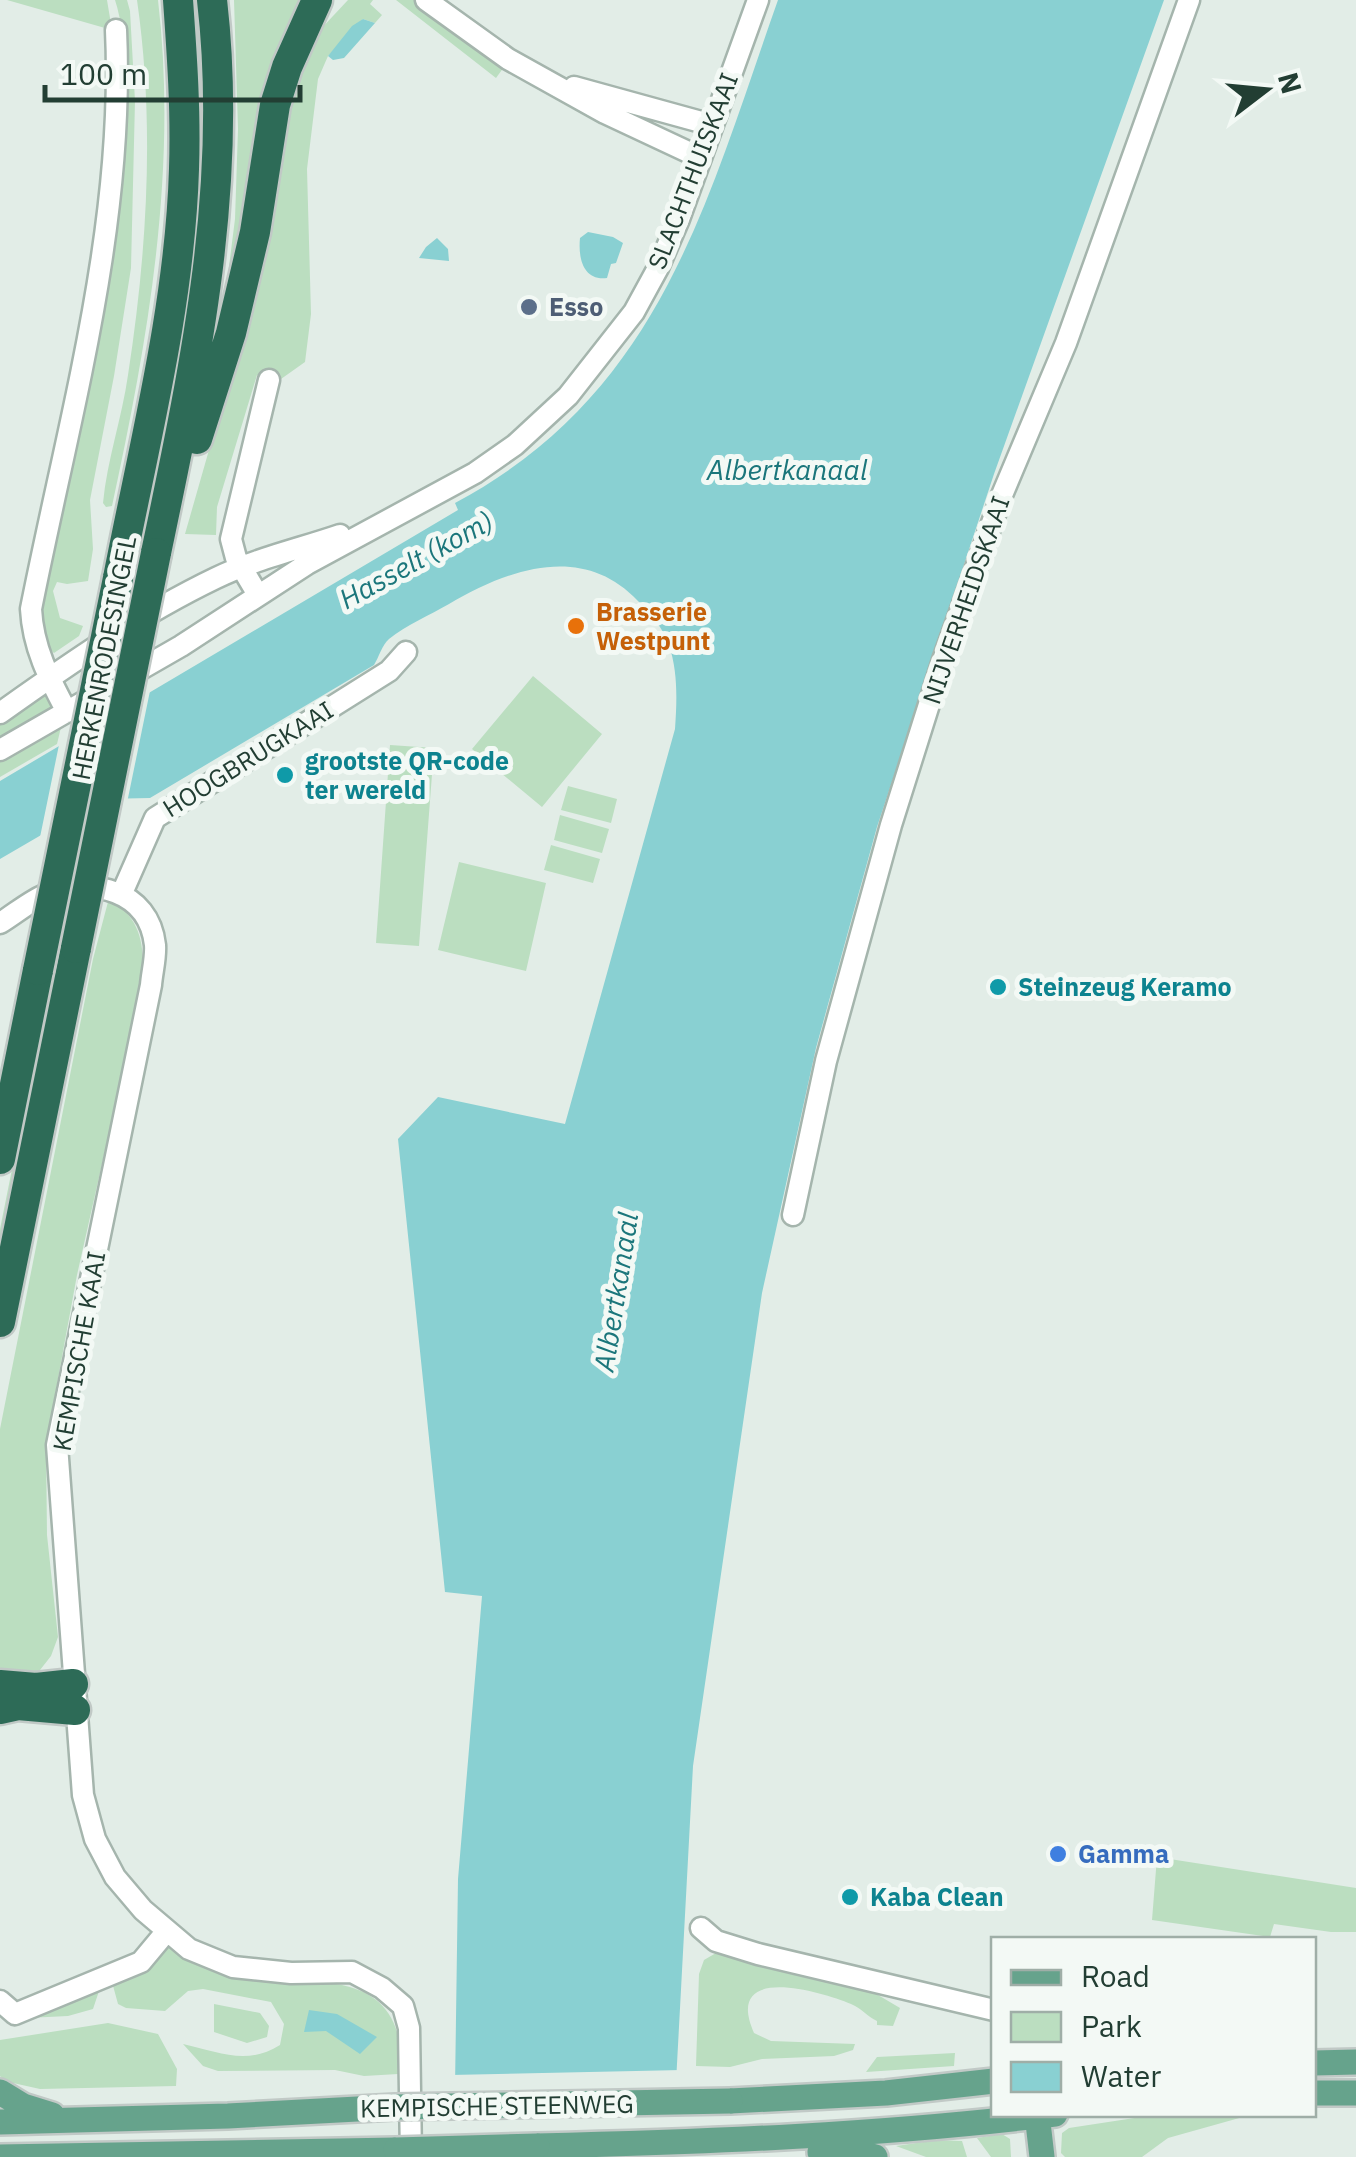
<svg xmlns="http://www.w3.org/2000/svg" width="1356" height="2157" viewBox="0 0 1356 2157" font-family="'IBM Plex Sans',sans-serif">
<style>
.green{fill:#bbdec0}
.water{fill:#89d0d2}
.pier{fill:#e2ede7}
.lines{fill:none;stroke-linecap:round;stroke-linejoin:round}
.minor-casing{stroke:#a5b5ad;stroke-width:25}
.major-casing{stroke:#c1c9c6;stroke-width:30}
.highway-casing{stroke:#c1c9c6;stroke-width:35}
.minor{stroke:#fff;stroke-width:20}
.major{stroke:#66a38c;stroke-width:25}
.highway{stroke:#2d6b57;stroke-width:30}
.major-bridge-casing{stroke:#c1c9c6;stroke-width:30;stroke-linecap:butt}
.highway-bridge-casing{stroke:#c1c9c6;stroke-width:35;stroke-linecap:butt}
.major-bridge{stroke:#66a38c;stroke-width:25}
.highway-bridge{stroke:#2d6b57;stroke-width:30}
.service-dot{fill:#5c6f8a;stroke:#f3f9f5;stroke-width:4}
.food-dot{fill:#e8710a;stroke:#f3f9f5;stroke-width:4}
.culture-dot{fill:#0f9aa8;stroke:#f3f9f5;stroke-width:4}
.shop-dot{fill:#3f7fe0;stroke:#f3f9f5;stroke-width:4}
.labels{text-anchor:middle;stroke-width:10;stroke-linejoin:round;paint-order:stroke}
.street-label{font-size:25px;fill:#223e33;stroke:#f3f9f5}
.service-label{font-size:25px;font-weight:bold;fill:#4e5e75;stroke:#f3f9f5;text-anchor:start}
.food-label{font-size:25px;font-weight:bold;fill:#c56008;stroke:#f3f9f5;text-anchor:start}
.culture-label{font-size:25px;font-weight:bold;fill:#0d838f;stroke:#f3f9f5;text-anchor:start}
.shop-label{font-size:25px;font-weight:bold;fill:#366cbe;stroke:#f3f9f5;text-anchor:start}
.water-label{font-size:28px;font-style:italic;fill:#1b767b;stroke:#f3f9f5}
</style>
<rect width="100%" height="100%" fill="#e2ede7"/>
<path class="green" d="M7,0H107L112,30Z
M115,0H127L130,11L135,101L131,268L114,376L90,500L93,549L88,581L67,584L57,582L53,591L60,618L83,626L79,636L54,653L46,646L38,622C74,453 119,285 122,113C123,74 127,37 115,0Z
M137,0H158C178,170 148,340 112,506L106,507L103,503C107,460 122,418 128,375C147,252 155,124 137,0Z
M194,0H201L208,110L202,230L148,542L142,537L198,165L199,90Z
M234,0H305L228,315L223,314L235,219L238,129Z
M348,0H373L370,4L382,15L375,23L363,19L328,56L318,79L307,169L311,314L305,362L281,379L257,375L217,507L216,535L185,534L227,387L289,77L318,32Z
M396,0H414L504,67L496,78Z
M533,676L602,734L542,807L472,749Z
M46,689L60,710L0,743V720Z
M62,723L57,744L0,777V756Z
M390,745L434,748L419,946L376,943Z
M568,786L617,799L611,823L561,810Z
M560,815L609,829L602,853L554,840Z
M551,845L600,859L593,883L544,870Z
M459,862L546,883L526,971L438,950Z
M109,898C143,920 145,947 142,986L77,1275L46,1444L47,1535L58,1637L51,1656L40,1670L23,1679L0,1674V1429L93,959Z
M52,970L61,971L0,1265V1229Z
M1157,1857L1356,1888V1932H1331L1274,1924L1270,1937L1152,1920Z
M171,1945C190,1955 213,1971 234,1976C290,1988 379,1963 398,2035C401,2047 398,2062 398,2074L364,2076L335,2070L218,2071L203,2066L183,2044C219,2052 247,2066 280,2045L284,2024L271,2002L203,1989L188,1991L165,2011L126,2008L118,2004L112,1982L153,1961Z
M716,1953L873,1992L900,2008L893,2026L877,2025V2021C868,2017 861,2008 851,2004C819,1991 723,1963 754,2033L771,2041L855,2044L853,2050L834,2056L762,2059L730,2067L696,2066L699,1974L704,1960Z
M100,1988L93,2009L68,2016L27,2018Z
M214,2004L260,2013L269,2026L267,2037L247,2043L214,2032Z
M108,2023L158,2034L177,2069L176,2086L40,2089L4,2081L0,2076V2040Z
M955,2053L954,2066L866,2072L877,2057Z
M1154,2115H1250L1168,2138L1142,2157H1065L1061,2153L1062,2133L1069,2128Z
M1002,2134L1010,2139L1011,2157H991L977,2138Z
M937,2140L962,2141L967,2157H926L896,2146Z"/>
<path class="water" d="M778,0H1164L994,474L877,827L816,1048L762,1293L693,1766L672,2157H454L458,1879L482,1596L445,1592L398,1139L438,1097L565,1124L675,729C677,700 678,672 669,645C663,628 651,614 638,601C583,542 508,569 449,604C430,615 406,625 389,639C382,645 379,657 374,665L150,798L103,799L0,859V781L458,510L455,503C661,393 706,203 778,0Z
M363,19L375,23L344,58L333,60L328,56L352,26Z
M588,232L613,237L623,243L616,263L611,264L607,278C583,281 578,258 580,238Z
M437,238L448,249L449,261L419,258L426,247Z
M309,2010L337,2014L377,2037L360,2054L326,2031L304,2032Z"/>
<path class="pier" d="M151,686L127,803L105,804L39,842L60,740Z
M682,2070L677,2157H449L450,2075Z"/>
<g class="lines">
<g class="minor-casing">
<path id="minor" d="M426,0L508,59L605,113L701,158
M574,87L712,125
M258,595L236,558L231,539L269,380
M67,712C49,678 33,648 31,609C69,417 125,227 116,30
M0,713C69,664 139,615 216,578C255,559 299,549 340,535
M0,750L181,646L307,564L475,473L515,445L568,396L634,312L658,268L679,219L758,0
M122,893L155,818L389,671L406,652
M0,923C15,914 31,900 47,894C92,877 149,890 155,945C156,958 152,972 151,985L57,1445L83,1795L95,1839L115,1877L143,1910L189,1949L233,1967L291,1973L352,1972L382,1988L403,2006L409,2028L411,2157
M793,1215L826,1061L891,825L943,660L1002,495L1066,343L1189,0
M701,1928L716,1941L758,1954L994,2010
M0,2001L15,2014L141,1962L166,1932"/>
</g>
<g class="major-casing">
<path id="major" d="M1314,2063L1356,2062
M0,2092L23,2106L52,2115
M1314,2093H1356
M730,2101L886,2093L994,2081
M1037,2114L1042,2157
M0,2122L228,2116L395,2107
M537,2146C710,2142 883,2135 1055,2114
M820,2152H855L875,2157
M0,2157L396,2150"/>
</g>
<g class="highway-casing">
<path id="highway" d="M197,439L231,333L255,232L275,105L287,67L317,0
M156,553C194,371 234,188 212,0
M118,578C144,444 180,306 184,169C186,112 182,56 178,0
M0,1159L38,970
M0,1322L76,948
M0,1685L36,1688L73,1684
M0,1709L18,1705L75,1710"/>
</g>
<use href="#minor" class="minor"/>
<use href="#major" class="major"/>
<use href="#highway" class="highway"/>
<g class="major-bridge-casing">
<path id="major-bridge" d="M395,2107L730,2101
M396,2150L537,2146"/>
</g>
<g class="highway-bridge-casing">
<path id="highway-bridge" d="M76,948L156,553
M38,970L118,578"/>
</g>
<use href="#major-bridge" class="major-bridge"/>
<use href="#highway-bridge" class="highway-bridge"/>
</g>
<circle class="service-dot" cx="529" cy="307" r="10"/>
<circle class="food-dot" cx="576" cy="626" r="10"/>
<g class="culture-dot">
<circle cx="285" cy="775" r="10"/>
<circle cx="998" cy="987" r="10"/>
<circle cx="850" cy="1897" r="10"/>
</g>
<circle class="shop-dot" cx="1058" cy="1854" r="10"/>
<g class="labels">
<g class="street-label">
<text transform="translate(693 171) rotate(-69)" y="9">SLACHTHUISKAAI</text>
<text transform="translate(966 600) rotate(-71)" y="9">NIJVERHEIDSKAAI</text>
<text transform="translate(104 658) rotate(-79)" y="9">HERKENRODESINGEL</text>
<text transform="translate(248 759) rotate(-32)" y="9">HOOGBRUGKAAI</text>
<text transform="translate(79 1351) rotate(-80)" y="9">KEMPISCHE KAAI</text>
<text transform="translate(497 2106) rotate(-1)" y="9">KEMPISCHE STEENWEG</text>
</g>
<g class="service-label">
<text x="549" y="316">Esso</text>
</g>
<g class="food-label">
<text x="596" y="621">Brasserie<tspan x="596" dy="29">Westpunt</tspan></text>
</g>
<g class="culture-label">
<text x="305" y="770">grootste QR-code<tspan x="305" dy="29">ter wereld</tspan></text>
<text x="1018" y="996">Steinzeug Keramo</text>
<text x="870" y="1906">Kaba Clean</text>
</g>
<g class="shop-label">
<text x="1078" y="1863">Gamma</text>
</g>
<g class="water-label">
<text x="787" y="480">Albertkanaal</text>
<text transform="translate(416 560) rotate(-29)" y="10">Hasselt (kom)</text>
<text transform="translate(616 1292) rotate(-81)" y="10">Albertkanaal</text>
</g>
</g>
<rect x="991" y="1937" width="325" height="180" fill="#f3f9f5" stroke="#9faea7" stroke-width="2.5"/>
<rect x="1011" y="1970" width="50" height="15" fill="#66a38c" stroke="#9faea7" stroke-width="2.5"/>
<text x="1081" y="1987" font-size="30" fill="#223e33">Road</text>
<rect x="1011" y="2012" width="50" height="30" fill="#bbdec0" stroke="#9faea7" stroke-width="2.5"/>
<text x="1081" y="2037" font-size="30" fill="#223e33">Park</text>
<rect x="1011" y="2062" width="50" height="30" fill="#89d0d2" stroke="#9faea7" stroke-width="2.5"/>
<text x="1081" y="2087" font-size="30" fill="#223e33">Water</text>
<g transform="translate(1266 90) rotate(74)" stroke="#f3f9f5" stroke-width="8" paint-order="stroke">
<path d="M0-8L18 38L0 25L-18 38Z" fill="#223e33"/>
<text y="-15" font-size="28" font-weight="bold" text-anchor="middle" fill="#223e33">N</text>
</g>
<path d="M45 85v15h255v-15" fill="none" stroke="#223e33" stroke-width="5"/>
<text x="60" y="85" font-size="30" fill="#223e33" stroke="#f3f9f5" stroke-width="8" paint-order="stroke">100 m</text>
</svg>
